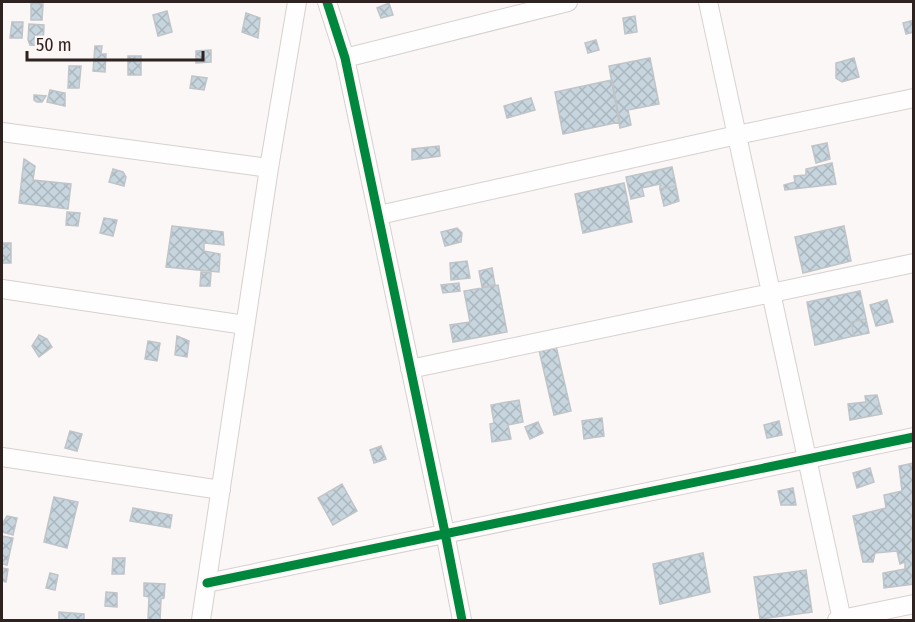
<svg xmlns="http://www.w3.org/2000/svg" width="915" height="622" viewBox="0 0 915 622" font-family="'Fira Sans Condensed',sans-serif">
<style>
.building{fill:url(#building-cross-hatch);stroke:#c0c4c7;stroke-width:1.5}
.lines{fill:none;stroke-linecap:round;stroke-linejoin:round}
.minor-casing{stroke:#d8d0ce;stroke-width:20}
.minor{stroke:#fefefe;stroke-width:18}
.cycleway-casing{stroke:#fdf6f5;stroke-width:13}
.cycleway{stroke:#00873e;stroke-width:9}
</style>
<defs>
<pattern id="building-cross-hatch" width="8" height="8" patternUnits="userSpaceOnUse" patternTransform="scale(1.5)"><rect width="8" height="8" fill="#c7d5de"/><path d="M0 0l8 8M0 8l8-8" fill="none" stroke="#abb7be"/></pattern>
</defs>
<rect width="100%" height="100%" fill="#fbf7f7"/>
<path class="building" d="M31,3L43,4L42,20H31Z
M389,3L393,15L381,18L377,8Z
M167,11L172,32L158,36L153,15Z
M246,13L260,18L258,38L242,32Z
M635,16L637,32L625,34L623,18Z
M914,20V32L906,34L903,23Z
M12,22H23L22,38H10Z
M29,24L44,25L43,46L30,45L28,40Z
M596,40L599,50L588,53L585,43Z
M95,46H102L101,54H106L105,72L93,71Z
M211,50V62L196,63V51Z
M128,56H141V75H128Z
M650,58L659,104L628,110L631,125L620,128L609,66Z
M854,58L859,77L842,82L836,78V63Z
M69,66H81L79,88H68Z
M192,76L207,78L204,90L190,88Z
M612,80L620,122L563,134L555,92Z
M50,90L65,93V106L47,102Z
M34,95L46,96L42,102H37L34,100Z
M531,98L535,110L507,118L504,106Z
M827,143L830,159L816,163L812,146Z
M439,146L440,156L412,160V149Z
M24,159L35,166L33,180L71,184L68,209L19,203Z
M832,163L836,184L785,190L784,185L795,182L794,176L806,175V169Z
M672,167L676,186L660,189V184L642,188L644,196L631,199L626,177Z
M113,169L123,172L126,177L124,186L109,182Z
M624,183L632,222L583,233L575,194Z
M676,186L679,201L664,206L660,189Z
M67,212L80,213L78,226L66,225Z
M104,218L117,220L113,236L100,233Z
M172,226L223,232L224,245L204,243V251L220,254L219,272L166,267Z
M844,226L851,261L803,273L795,237Z
M457,228L462,233L461,242L445,246L441,232Z
M2,243H11V263H2Z
M467,261L470,278L451,280L450,263Z
M492,268L495,285L482,287L479,271Z
M201,272L211,273L210,286H200Z
M459,283L460,291L443,293L441,285Z
M498,285L507,332L453,342L450,325L470,322L464,291Z
M860,291L866,319L851,322L854,336L815,345L807,302Z
M887,300L893,322L876,326L870,305Z
M866,319L869,333L854,336L851,322Z
M39,335L47,339L52,347L39,357L32,346Z
M177,336L189,341L187,357L175,355Z
M148,341L160,343L157,361L145,359Z
M556,346L571,411L554,415L539,350Z
M877,395L882,414L850,420L848,404L866,402L865,396Z
M519,400L523,422L508,425L511,439L492,442L490,424L494,423L491,405Z
M602,418L604,436L584,439L582,421Z
M779,421L782,435L767,438L764,425Z
M538,422L543,433L530,439L525,427Z
M70,431L82,434L77,451L65,448Z
M381,446L386,459L374,463L370,450Z
M914,463V584L884,588L883,573L905,569V562L900,564L897,551L875,553L873,562H863L853,516L886,508L884,495L902,491L899,466Z
M870,468L874,482L857,488L853,473Z
M342,484L357,511L333,525L318,498Z
M793,488L796,505H781L778,491Z
M54,497L78,502L67,548L44,542Z
M133,508L172,515L170,528L130,521Z
M7,516L17,518L13,535L2,532V524Z
M2,536L13,538L7,565L2,564Z
M703,553L710,592L660,604L653,564Z
M113,558H125L124,574H112Z
M2,568L8,569L6,582L2,581Z
M806,570L812,612L760,619L754,577Z
M50,573L58,575L55,590L46,588Z
M144,583L165,584L164,598L161,599L160,620H148L149,597L144,596Z
M106,592L117,593V607L105,606Z
M59,612L84,614V620H59Z"/>
<g class="lines">
<g class="minor-casing">
<path id="minor" d="M327,2L345,58L445,533L462,620
M708,2L842,620
M345,58L568,2
M2,132L269,168
M379,215L737,135L914,98
M2,289L245,325
M410,369L914,263
M2,457L221,490
M207,583L914,437
M201,620L269,168L297,2
M837,620L914,604"/>
</g>
<use href="#minor" class="minor"/>
<g class="cycleway-casing">
<path id="cycleway" d="M327,2L345,58L445,533L462,620
M207,583L914,437"/>
</g>
<use href="#cycleway" class="cycleway"/>
</g>
<rect width="915" height="622" fill="none" stroke="#2f2321" stroke-width="6"/>
<path d="M27 51v9h176v-9" fill="none" stroke="#2f2321" stroke-width="3"/>
<text x="36" y="51" font-size="18" fill="#2f2321" stroke="#fdf6f5" stroke-width="4.5" paint-order="stroke">50 m</text>
</svg>
